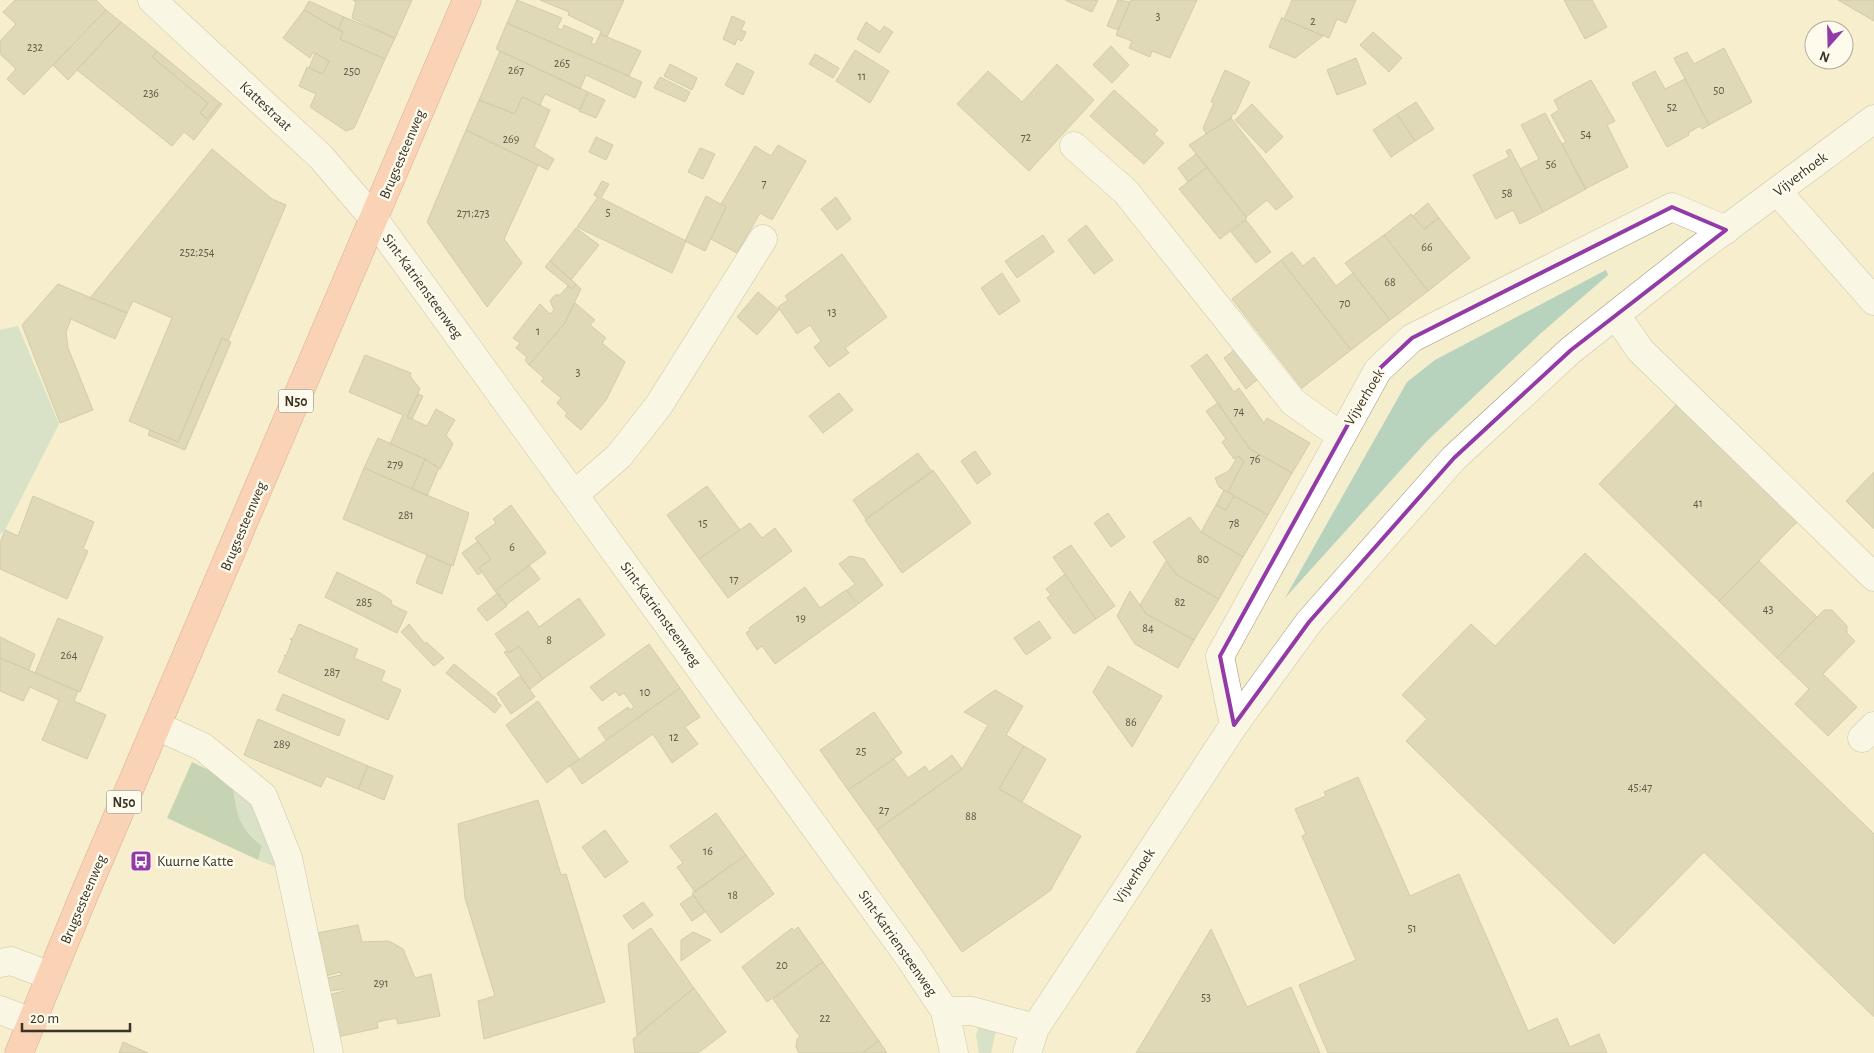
<svg xmlns="http://www.w3.org/2000/svg" width="1874" height="1053" viewBox="0 0 1874 1053" font-family="'Alegreya Sans',sans-serif">
<style>
.green{fill:#b7d2bd}
.forest{fill:#8db395}
.building{fill:#c6bf9e;stroke:#a8a182}
.lines{fill:none;stroke-linecap:round;stroke-linejoin:round}
.minor-casing{stroke:#9d9677;stroke-width:29}
.major-casing{stroke:#b86143;stroke-width:29}
.minor{stroke:#fff;stroke-width:28}
.major{stroke:#feaf97;stroke-width:28}
.marked{fill:none;stroke:#923ba8;stroke-width:4;stroke-linejoin:round}
.labels{text-anchor:middle;stroke-width:5;stroke-linejoin:round;paint-order:stroke}
.number-label{font-size:12px;fill:#5c5846}
.shield{fill:#fefbed;stroke:#737063;stroke-width:1}
.shield-label{font-size:14px;font-weight:bold;fill:#383528}
.street-label{font-size:15px;fill:#383528;stroke:#fefbed}
.poi-label{font-size:15px;fill:#383528;stroke:#fefbed;text-anchor:start}
</style>
<rect width="100%" height="100%" fill="#f5eecd"/>
<path class="green" d="M1606,270L1608,275L1540,334L1427,441L1285,598L1407,382L1435,360Z
M18,326L59,424L5,530L0,534V330Z
M232,781L251,796L281,869L258,860L262,846C236,826 237,811 232,781Z
M979,1027L996,1030L991,1053H979L976,1035Z"/>
<path class="forest" d="M192,762L232,781C237,811 236,826 262,846L258,860L167,818Z"/>
<path class="building" d="M15,0H96L106,10L24,95L7,79L16,69L0,54V41L16,24L3,12Z
M353,0H412L395,38L352,18L356,2Z
M517,0L562,18L557,28L562,30L564,25L593,38L591,43L595,45L600,34L641,51L629,76L507,23Z
M540,0H624L607,37L600,34L601,31L568,15L569,12Z
M1065,0H1098L1092,12Z
M1118,0L1130,2L1118,30L1107,26Z
M1131,0H1197L1170,58L1152,51L1150,57L1129,48L1132,41L1116,35Z
M1292,0H1356L1346,23L1337,19L1329,38L1284,19Z
M1564,0H1592L1607,27L1585,39Z
M1838,0H1874V21Z
M309,1L344,17L338,30L304,10Z
M106,10L121,22L68,80L53,65Z
M304,10L343,32L340,39L385,59L354,128L346,131L310,107L316,94L299,86L307,67L323,74L329,61L313,52L310,58L283,38Z
M732,16L745,22L741,30L746,32L742,41L737,39L735,45L723,39Z
M344,17L395,38L385,59L340,39L343,32L338,30Z
M1282,17L1284,19L1323,36L1295,58L1269,47Z
M121,22L157,51L152,57L208,103L200,113L207,119L220,103L222,104L194,140L184,132L172,146L77,70Z
M866,22L880,32L884,26L893,32L879,53L857,39Z
M507,23L642,82L635,98L586,75L580,89L496,49Z
M1373,32L1402,58L1389,72L1360,45Z
M1111,46L1129,65L1112,83L1093,65Z
M1724,48L1752,102L1709,125L1674,58L1687,52L1694,64Z
M855,50L889,71L870,103L836,81Z
M157,51L220,103L207,119L200,113L208,103L152,57Z
M500,51L588,92L580,110L545,94L540,105L522,97L515,114L479,100Z
M315,53L329,61L323,74L309,68Z
M815,54L839,68L833,78L809,64Z
M1356,58L1366,84L1337,95L1327,70Z
M737,63L754,72L743,95L725,85Z
M670,64L697,78L692,90L664,76Z
M1057,64L1094,100L1029,171L957,104L988,71L1022,102Z
M1225,70L1250,82L1235,114L1233,113L1231,118L1206,134L1203,128L1214,103L1211,102Z
M1655,71L1665,89L1685,79L1709,125L1702,129L1700,126L1688,133L1689,135L1667,147L1632,83Z
M660,77L690,92L685,102L654,88Z
M1591,80L1615,121L1607,125L1628,167L1585,189L1562,144L1566,142L1551,115L1559,110L1554,100Z
M1114,90L1158,130L1154,134L1164,143L1144,164L1090,116Z
M588,92L605,100L596,118L579,111Z
M522,97L550,110L534,147L554,159L548,170L466,130L479,100L515,114Z
M1416,102L1434,129L1415,141L1397,114Z
M1252,104L1283,137L1266,153L1235,120Z
M1545,113L1586,189L1543,212L1520,169L1539,159L1521,125Z
M1397,114L1415,141L1391,157L1373,130Z
M1231,118L1293,197L1276,210L1267,200L1246,217L1189,145Z
M466,130L538,165L504,239L522,263L487,307L427,222Z
M596,137L613,145L606,160L589,152Z
M778,145L806,161L772,220L760,213L737,253L711,239L726,207L721,204L755,146L771,156Z
M700,148L715,154L703,179L688,172Z
M212,149L272,199L286,205L228,341L222,338L178,442L129,421L172,318L133,301L127,313L90,298Z
M1510,149L1543,212L1520,224L1513,210L1496,219L1473,175L1509,157L1506,151Z
M1196,154L1207,167L1188,182L1178,168Z
M1207,167L1247,218L1220,239L1179,189Z
M602,181L609,184L601,198L686,241L672,273L577,227L598,197L594,195Z
M706,196L726,207L705,251L685,241Z
M836,197L851,219L837,230L821,209Z
M1428,203L1439,218L1424,229L1413,216Z
M1411,214L1424,229L1439,218L1470,258L1428,291L1384,235Z
M1246,220L1271,252L1256,263L1231,232Z
M1086,225L1113,260L1094,274L1068,240Z
M576,228L599,245L571,280L550,261Z
M1043,235L1054,252L1017,278L1005,261Z
M1384,235L1428,291L1390,320L1345,263Z
M1292,252L1303,266L1314,257L1336,286L1353,273L1390,320L1351,350L1281,260Z
M842,254L887,317L845,348L849,353L829,367L814,347L821,341L810,325L797,334L778,307L788,300L785,296Z
M1281,260L1351,350L1302,388L1232,299Z
M550,261L576,284L572,289L545,267Z
M1002,273L1020,301L999,315L981,288Z
M58,284L127,313L115,339L71,319L66,332L68,348L93,410L60,423L22,325Z
M576,284L581,289L564,324L529,365L525,360L527,357L516,348L520,343L513,338L540,304L550,314L554,310L550,301L555,295H560L568,286L572,289Z
M758,292L779,310L757,335L737,317Z
M575,303L595,320L590,325L606,338L602,343L625,362L606,400L581,430L565,416L567,413L557,403L561,398L541,381L544,378L529,365L564,324Z
M222,338L231,342L185,450L148,435L150,430L178,442Z
M1239,346L1263,375L1246,389L1224,358Z
M1207,354L1234,392L1239,388L1264,423L1267,418L1310,443L1292,473L1250,449L1191,366Z
M365,355L411,373L410,376L420,389L407,417L427,426L436,409L455,420L446,435L453,444L440,469L425,459L390,444L403,415L349,392Z
M839,393L853,410L823,433L809,416Z
M418,394L423,396L412,419L407,417Z
M1218,403L1250,449L1292,473L1268,515L1228,492L1244,461L1238,456L1234,459L1222,442L1226,439L1206,411Z
M1678,403L1798,521L1719,601L1599,484Z
M378,438L425,459L412,489L364,468Z
M975,451L991,474L977,484L961,461Z
M918,453L932,472L866,519L853,500Z
M1238,456L1244,461L1228,492L1219,487L1215,478L1229,471Z
M425,459L439,468L427,496L412,489Z
M364,468L469,513L453,566L343,519Z
M933,470L971,523L902,573L865,520Z
M1874,472V529L1846,501Z
M707,486L740,530L699,559L667,515Z
M1224,490L1234,496L1226,510L1216,505Z
M33,496L94,522L83,549L88,551L67,599L0,569V543L5,530L18,536Z
M1234,496L1268,515L1243,557L1201,532L1216,505L1226,510Z
M511,505L546,553L495,591L479,568L491,559L475,538L496,523L493,519Z
M1108,513L1125,537L1111,547L1094,523Z
M1190,517L1201,532L1243,557L1219,599L1177,575L1153,542Z
M750,523L762,538L775,528L792,551L728,598L699,559Z
M478,541L491,559L479,568L482,572L478,575L462,553Z
M1071,545L1115,606L1096,619L1053,557Z
M1585,553L1874,834V1017L1704,852L1614,944L1406,741L1427,719L1402,695L1471,624L1495,646Z
M427,555L451,566L442,594L416,583Z
M850,556L864,559L883,585L858,604L847,590L855,584L839,564Z
M1166,561L1177,575L1219,599L1194,640L1146,614L1140,605Z
M1759,561L1817,617L1777,658L1719,601Z
M529,565L540,579L506,605L495,591Z
M337,572L380,593L391,600L392,605L407,612L397,633L325,597Z
M1065,574L1096,619L1074,634L1047,598L1051,595L1046,589Z
M805,587L820,608L846,590L857,605L775,664L762,646L757,650L746,633L750,630L749,628Z
M1130,591L1146,614L1194,640L1178,668L1135,644L1117,616Z
M498,593L507,606L487,621L477,609Z
M579,598L605,635L543,679L519,646L509,653L495,634L528,611L539,627Z
M1824,610H1832L1847,626V633L1855,641L1823,674L1857,707L1828,736L1795,704L1809,689L1777,658Z
M58,618L103,637L80,692L35,673Z
M1039,621L1051,638L1026,655L1014,638Z
M299,624L358,649L354,658L385,671L381,681L401,690L388,720L278,672L285,657L284,655L286,656L292,640L290,639L293,638Z
M409,624L425,644L426,642L444,658L434,666L401,632Z
M0,637L35,654L29,670L0,658Z
M649,644L680,688L606,740L598,728L628,707L630,710L634,707L624,693L619,696L616,691L602,701L590,687Z
M519,646L543,679L530,689L504,652L507,651L509,653Z
M0,658L78,691L74,701L106,715L87,759L42,740L59,700L30,687L23,701L0,691Z
M454,664L497,699L496,701L501,705L495,713L446,673Z
M1108,666L1162,696L1132,747L1093,692Z
M520,676L535,697L511,714L497,693Z
M680,688L700,717L685,727L698,744L672,763L653,734L582,784L570,766Z
M995,690L1023,706L1006,735L1024,746L999,789L1081,836L1050,891L962,952L877,830L962,769L988,725L964,712Z
M283,694L345,720L339,736L276,710Z
M538,701L579,759L547,783L506,725Z
M874,712L902,753L848,790L820,750Z
M258,719L368,766L358,789L326,776L321,787L244,755Z
M1024,746L1046,759L1022,802L999,789Z
M952,755L962,769L877,830L848,790L894,759L908,778L925,766L929,772Z
M368,766L393,776L384,800L358,789Z
M1358,777L1410,896L1459,874L1528,1031L1557,1018L1570,1047L1599,1034L1607,1053H1328L1299,985L1356,960L1302,836L1306,834L1295,809L1326,796L1324,792Z
M538,800L561,875L566,874L605,1002L484,1039L478,1001L495,996L465,898L458,824Z
M716,813L746,855L695,892L677,867L683,863L670,846Z
M605,830L628,862L605,878L582,847Z
M746,855L774,894L721,933L692,893Z
M693,895L705,912L692,921L680,904Z
M643,902L653,915L633,929L623,916Z
M358,925L362,942L389,941L403,949L415,978L431,974L440,1016L398,1024L396,1018L377,1022L378,1028L337,1037L328,995L344,991V989L330,991L327,978L341,975V972L325,976L317,933Z
M798,927L823,962L767,1002L742,967L792,928L794,931Z
M651,928L694,988L637,1035L628,944Z
M1211,929L1247,1007L1291,987L1320,1053H1136Z
M693,932L711,940L681,961V940Z
M823,962L879,1041L862,1053H799L796,1047L797,1039L800,1037L773,999Z
M694,988L726,1032L698,1053H635L633,1039Z
M879,1041L887,1053H862Z
M123,1042L148,1053H119Z"/>
<g class="lines">
<g class="minor-casing">
<path id="minor" d="M152,0L321,157L374,219L909,957L945,1011L954,1053
M1074,146L1126,192L1293,402L1341,436
M1777,191L1874,301
M1616,315L1640,350L1874,577
M574,495L619,456L659,405L763,239
M1234,725L1220,656L1378,370L1412,338L1672,207L1726,230
M157,726L203,747L263,796L288,858L329,1053
M1862,738L1874,726
M0,963L11,961L51,976
M0,1010L32,1022
M945,1011H972L1035,1028
M1027,1053L1035,1028L1053,1001L1234,725L1309,622L1454,458L1571,350L1695,252L1874,119"/>
</g>
<g class="major-casing">
<path id="major" d="M19,1053L84,895L467,0"/>
</g>
<use href="#minor" class="minor"/>
<use href="#major" class="major"/>
</g>
<path d="M0 0H1874V1053H0ZM1672,207L1726,230L1571,350L1454,458L1309,622L1234,725L1220,656L1378,370L1412,338Z" fill="#f5eecd" fill-opacity=".55" fill-rule="evenodd"/>
<path class="marked" d="M1672,207L1726,230L1571,350L1454,458L1309,622L1234,725L1220,656L1378,370L1412,338Z"/>
<defs>
<g id="bus-square" transform="scale(1.125)"><rect x="-9" y="-9" width="18" height="18" rx="4" fill="#923ba8" stroke="#fefbed"/><path d="M-5-6H5V4H4V6H2V4H-2V6H-4V4H-5ZM-3.5-4V0h7V-4ZM-3.5 1.2v1.5H-2V1.2ZM2 1.2v1.5H3.5V1.2Z" fill="#fff"/></g>
</defs>
<g fill-rule="evenodd">
<use href="#bus-square" x="141" y="861"/>
</g>
<g class="labels">
<g class="number-label">
<text x="1158" y="20">3</text>
<text x="1313" y="25">2</text>
<text x="35" y="51">232</text>
<text x="562" y="67">265</text>
<text x="516" y="74">267</text>
<text x="352" y="75">250</text>
<text x="862" y="80">11</text>
<text x="1719" y="94">50</text>
<text x="151" y="97">236</text>
<text x="1672" y="111">52</text>
<text x="1586" y="138">54</text>
<text x="1026" y="141">72</text>
<text x="511" y="143">269</text>
<text x="1551" y="168">56</text>
<text x="764" y="187">7</text>
<text x="1507" y="197">58</text>
<text x="608" y="216">5</text>
<text x="473" y="217">271;273</text>
<text x="1427" y="251">66</text>
<text x="197" y="256">252;254</text>
<text x="1390" y="286">68</text>
<text x="1345" y="307">70</text>
<text x="832" y="316">13</text>
<text x="538" y="335">1</text>
<text x="578" y="376">3</text>
<text x="1239" y="415">74</text>
<text x="1255" y="463">76</text>
<text x="395" y="468">279</text>
<text x="1698" y="507">41</text>
<text x="406" y="519">281</text>
<text x="703" y="527">15</text>
<text x="1234" y="527">78</text>
<text x="512" y="551">6</text>
<text x="1203" y="563">80</text>
<text x="734" y="583">17</text>
<text x="364" y="606">285</text>
<text x="1180" y="606">82</text>
<text x="1768" y="613">43</text>
<text x="801" y="622">19</text>
<text x="1148" y="632">84</text>
<text x="549" y="644">8</text>
<text x="69" y="659">264</text>
<text x="332" y="676">287</text>
<text x="645" y="696">10</text>
<text x="1131" y="726">86</text>
<text x="674" y="741">12</text>
<text x="282" y="748">289</text>
<text x="861" y="755">25</text>
<text x="1640" y="791">45;47</text>
<text x="884" y="814">27</text>
<text x="971" y="820">88</text>
<text x="708" y="855">16</text>
<text x="733" y="899">18</text>
<text x="1412" y="932">51</text>
<text x="782" y="969">20</text>
<text x="381" y="987">291</text>
<text x="1206" y="1001">53</text>
<text x="825" y="1022">22</text>
</g>
<g class="shield">
<rect x="278.5" y="389.5" width="35" height="23" rx="4"/>
<rect x="106.5" y="790.5" width="35" height="23" rx="4"/>
</g>
<g class="shield-label">
<text x="296" y="406">N50</text>
<text x="124" y="807">N50</text>
</g>
<g class="street-label">
<text transform="translate(266 106) rotate(43)" y="5">Kattestraat</text>
<text transform="translate(402 154) rotate(-67)" y="5">Brugsesteenweg</text>
<text transform="translate(1800 174) rotate(-37)" y="5">Vijverhoek</text>
<text transform="translate(423 286) rotate(54)" y="5">Sint-Katriensteenweg</text>
<text transform="translate(1364 397) rotate(-59)" y="5">Vijverhoek</text>
<text transform="translate(243 526) rotate(-67)" y="5">Brugsesteenweg</text>
<text transform="translate(661 614) rotate(54)" y="5">Sint-Katriensteenweg</text>
<text transform="translate(1134 876) rotate(-57)" y="5">Vijverhoek</text>
<text transform="translate(83 899) rotate(-67)" y="5">Brugsesteenweg</text>
<text transform="translate(898 943) rotate(55)" y="5">Sint-Katriensteenweg</text>
</g>
<g class="poi-label">
<text x="157" y="866">Kuurne Katte</text>
</g>
</g>
<g transform="translate(1829 45) rotate(200)"><circle r="24" fill="#fefbed" stroke="#afac9e"/>
<path d="M0-4L9 19L0 12L-9 19Z" fill="#923ba8"/>
<text y="-8" font-size="14" font-weight="bold" text-anchor="middle" fill="#383528">N</text>
</g>
<path d="M22 1023v8h108v-8" fill="none" stroke="#383528" stroke-width="2.5"/>
<text x="30" y="1023" font-size="15" fill="#383528" stroke="#fefbed" stroke-width="4" paint-order="stroke">20 m</text>
</svg>
